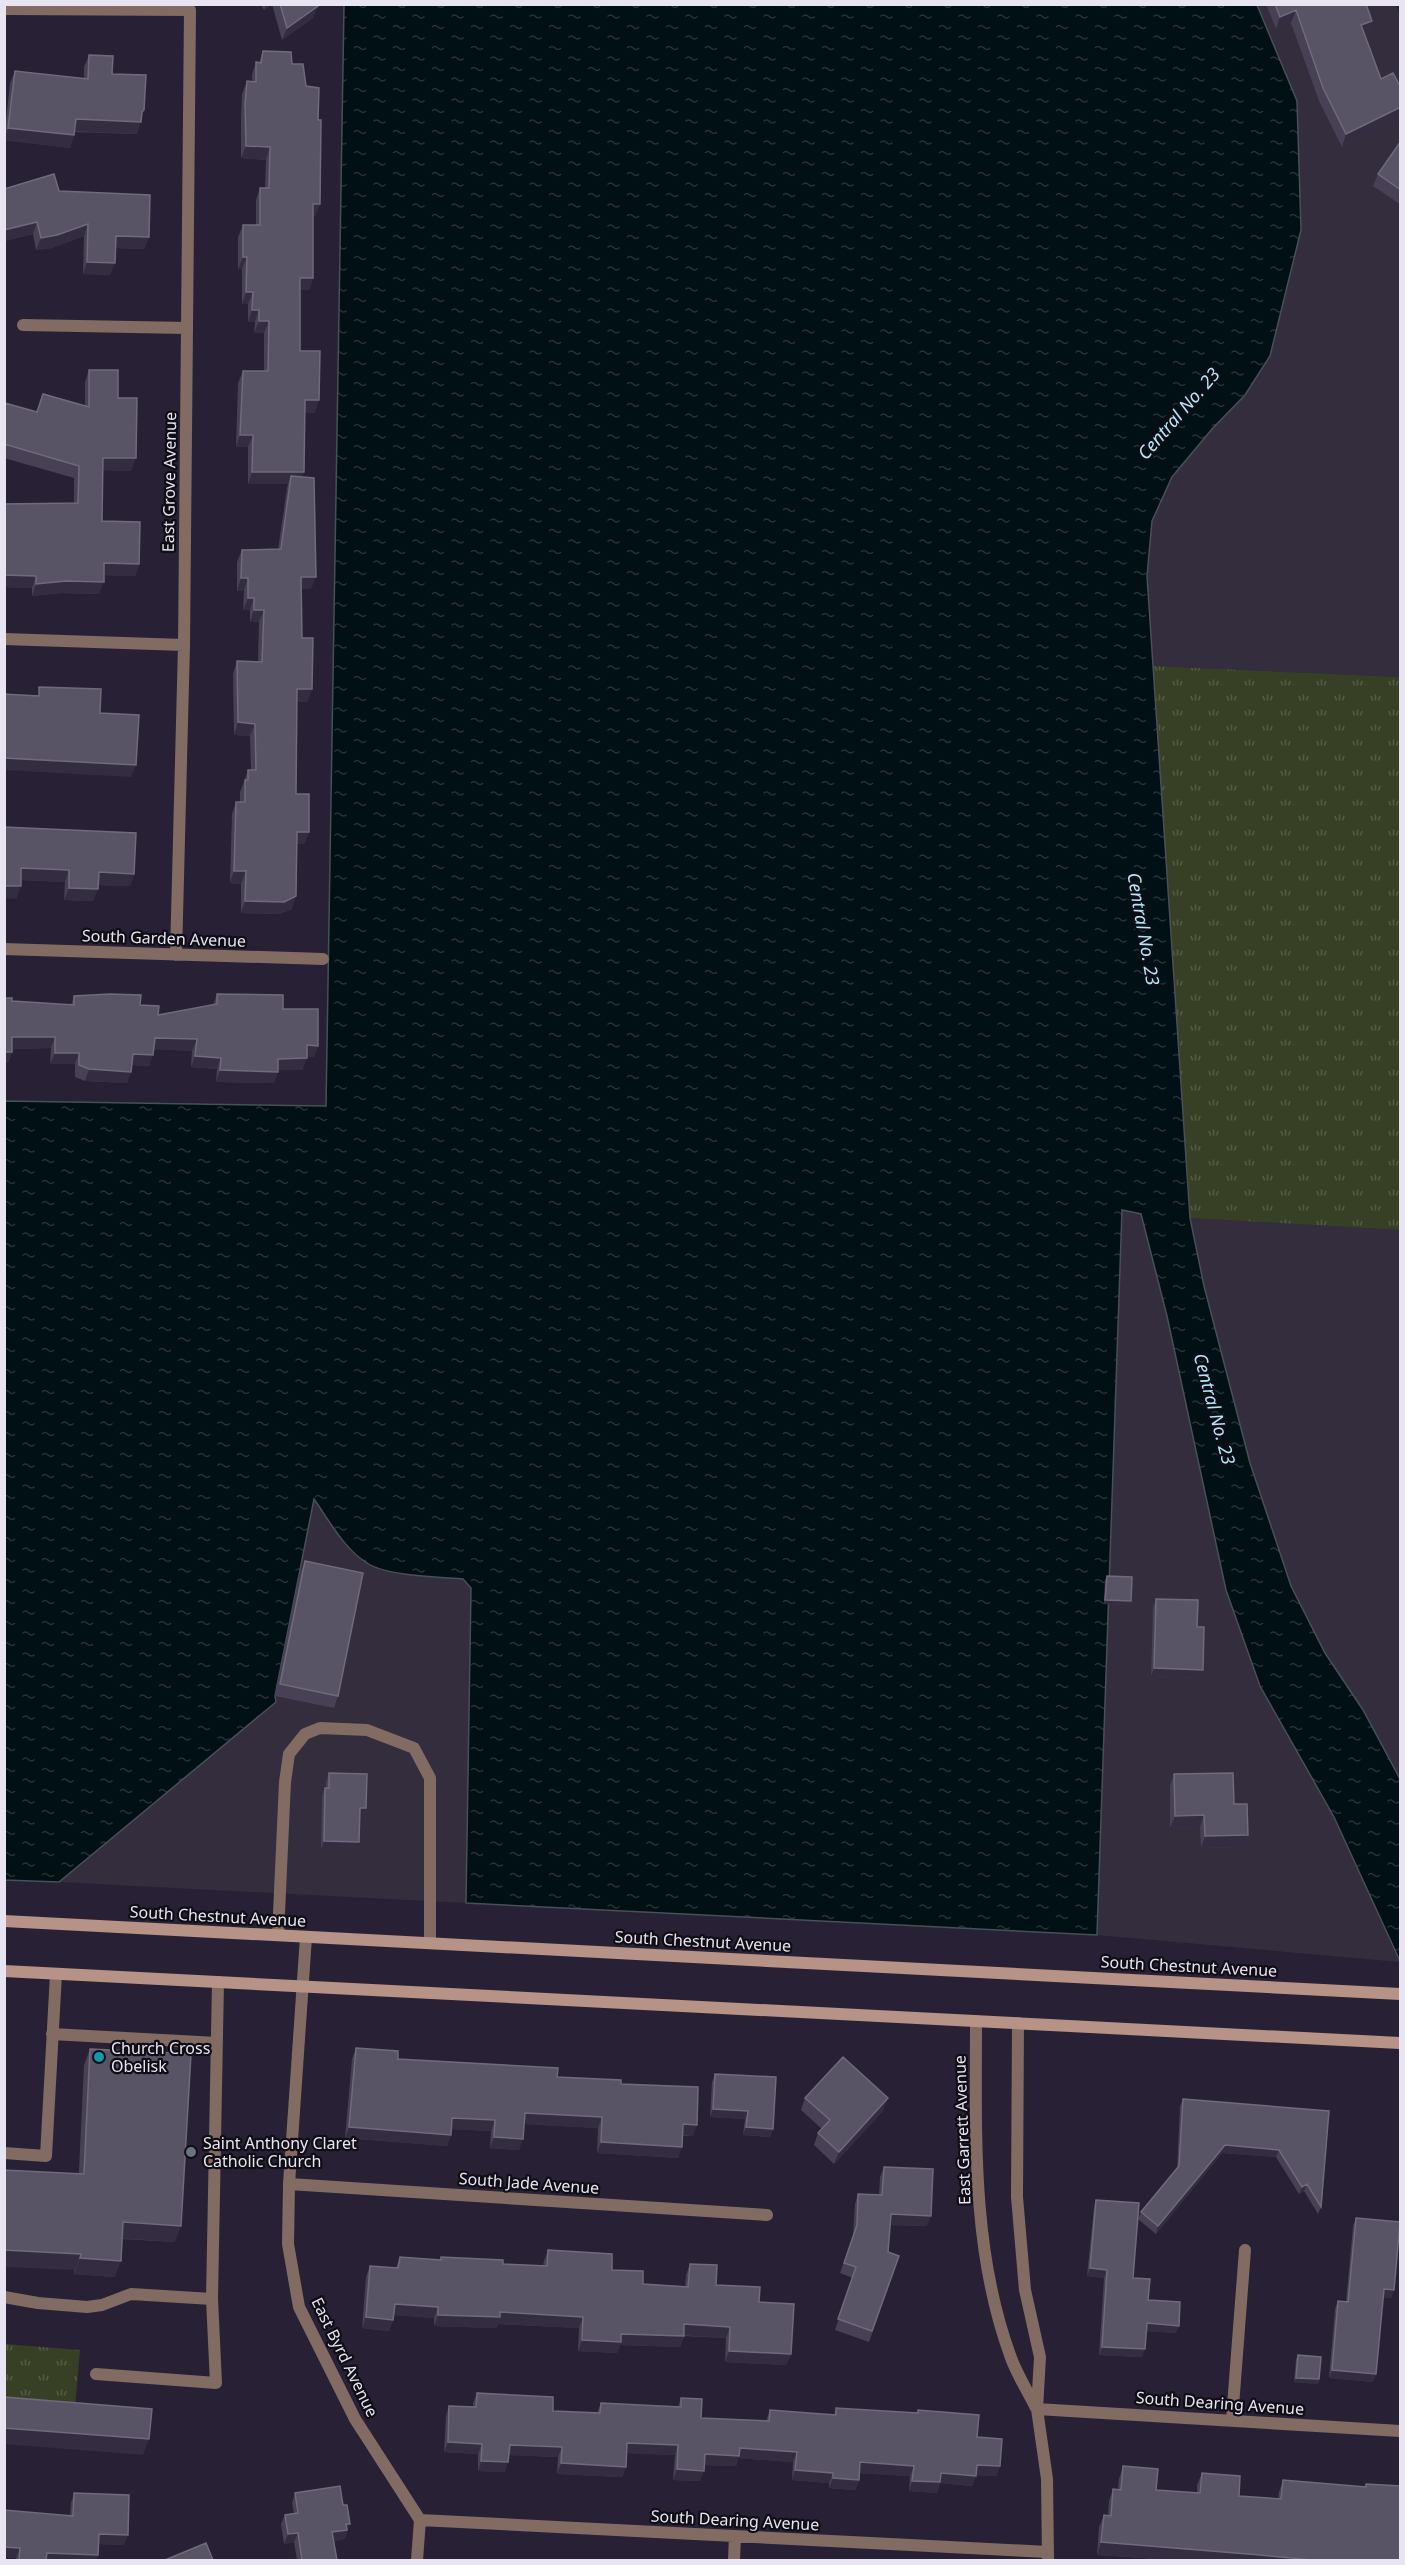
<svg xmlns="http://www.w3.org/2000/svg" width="1405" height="2565" viewBox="0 0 1405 2565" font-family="'Noto Sans',sans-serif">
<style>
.commercial{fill:#342d3d}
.grass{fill:url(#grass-tufts)}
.water{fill:url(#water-ripples);stroke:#465057;stroke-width:1.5}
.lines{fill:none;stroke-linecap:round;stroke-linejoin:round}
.service{stroke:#826b63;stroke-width:12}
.minor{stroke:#826b63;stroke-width:12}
.secondary{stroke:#b79286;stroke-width:12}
.wall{fill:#484155}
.shaded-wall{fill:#342d41}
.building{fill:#595366;stroke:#706a7b;stroke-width:1.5}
.culture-dot{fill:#0f9aa8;stroke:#0f0d15;stroke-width:2}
.worship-dot{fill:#6b7280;stroke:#0f0d15;stroke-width:2}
.labels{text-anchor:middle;stroke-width:4.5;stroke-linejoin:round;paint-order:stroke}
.street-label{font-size:16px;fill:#e8e4f1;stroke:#0f0d15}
.poi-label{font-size:16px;fill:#e8e4f1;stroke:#0f0d15;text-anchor:start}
.water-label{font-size:18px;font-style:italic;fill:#b0e8f8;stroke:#0f0d15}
</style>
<defs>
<pattern id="grass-tufts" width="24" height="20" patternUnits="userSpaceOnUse" patternTransform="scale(1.5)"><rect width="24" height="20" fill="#374025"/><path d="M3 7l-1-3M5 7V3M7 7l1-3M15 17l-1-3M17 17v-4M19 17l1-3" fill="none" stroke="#545b45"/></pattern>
<pattern id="water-ripples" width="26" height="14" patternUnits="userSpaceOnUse" patternTransform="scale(1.5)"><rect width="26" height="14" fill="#001015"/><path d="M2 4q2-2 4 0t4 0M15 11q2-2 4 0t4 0" fill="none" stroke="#253338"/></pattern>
</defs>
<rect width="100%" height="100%" fill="#282135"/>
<path class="commercial" d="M1257,5H1396L1400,16V677L1153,666L1147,576L1152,521L1172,477L1212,429L1245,395L1288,286L1301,230L1297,101Z
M1122,1210L1141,1214L1167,1316L1226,1590L1260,1685L1334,1817L1400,1962L1097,1935Z
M1190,1218L1400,1230V1779L1363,1710L1325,1653L1291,1586L1250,1463L1204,1286Z
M314,1498L346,1544L406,1574L463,1579L471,1588L466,1903L59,1882L276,1702L275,1696Z"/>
<path class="grass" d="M1153,666L1400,677V1230L1190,1218Z
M4,2344L80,2350L74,2419L5,2414Z"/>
<path class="water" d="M344,5H1257L1297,101L1301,230L1270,356L1245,395L1212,429L1172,477L1152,521L1147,576L1190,1218L1204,1286L1250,1463L1291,1586L1325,1653L1363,1710L1400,1779V1961L1334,1817L1260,1686L1226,1590L1167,1316L1141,1214L1122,1210L1097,1935L466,1903L471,1588L463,1579C439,1577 386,1576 367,1563C344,1549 329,1520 314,1499L275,1696L276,1702L59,1882L5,1880V1101L326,1106Z"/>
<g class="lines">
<path class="service" d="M278,1935L285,1782L289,1754L305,1734L320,1728L367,1730L414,1748L430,1778V1943
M52,2034L217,2043
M4,2153L46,2156L56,1974
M4,2297L38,2303L87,2307L102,2305L131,2294L212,2299L218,1982
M96,2374L216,2383L212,2299"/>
<path class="minor" d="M6,4V9L190,10L184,645L176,955
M23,325L187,328
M4,639L184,645
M4,949L323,959
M306,1937L289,2184L288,2244L299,2307L355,2419L420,2520L417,2560
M976,2021C976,2132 971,2248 1010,2355C1016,2373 1027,2390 1036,2408
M1018,2023L1017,2197L1025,2290L1040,2357L1037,2409L1047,2479L1048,2559
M289,2184L767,2215
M1037,2409L1400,2431
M1232,2419L1245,2250
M420,2520L1048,2552
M734,2560L735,2536"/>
<path class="secondary" d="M4,1921L1400,1994
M4,1971L1400,2043"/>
</g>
<path class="wall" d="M261,4H272L264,10Z
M272,4H317L313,18L282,40Z
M1266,4H1366L1372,21L1368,33L1365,34L1381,79L1401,88V117L1342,147L1319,101L1291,23L1276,29Z
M263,51L292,64L306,86L318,120L320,204L315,216H313V278L309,290H300V351L315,413L305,412L302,477L311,589H301L302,638L312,689L307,702L297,701L296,794L309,832L304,844H297L292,909L279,914L241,913V884L230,883L232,814L236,802H240V792L244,782L248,770H251L250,736L234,735L233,674L237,661L258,662L259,622H250V610H243L244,590L237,591V562L242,550H278L287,488L288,484H248V447H236L238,383L243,371H264V333H254L255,322H248V304H242V269H238V237L243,225H256V200L260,188H265L266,160L241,158V117L242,94L247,81L252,82V74L256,62L259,63Z
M89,55L112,74L141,119L137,134L75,132L70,148L4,140L10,83L15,71L84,79V67Z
M1401,141V205L1373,186L1378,174Z
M4,189L59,191L149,237L144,249L115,248L110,275L83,274L84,236L52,248L36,250L33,234L4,241Z
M89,370L118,398L131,471L102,470V521L139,564L135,576L104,575L99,594L61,593L32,596V588L4,587V504L74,503V478L4,458V405L37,412L43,394L85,406V382Z
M4,827L134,874L130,886L98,885L93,901L64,900L65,882L21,880L16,899Z
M217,994L283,1009L318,1046L314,1057H307L302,1070H278L274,1083L216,1082L217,1069L191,1067L192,1051L154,1049L149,1066L132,1065L127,1083L85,1081L75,1077V1064H50L51,1048L12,1049V1052L8,1063L12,1001L71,1005L74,996L140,1005L158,1015L213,1005Z
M305,1561L338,1696L334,1708L275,1696L300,1573Z
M1107,1576L1131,1601L1130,1605L1104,1604L1105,1580Z
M1156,1599L1197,1627L1203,1670L1200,1678L1151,1676L1153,1607Z
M329,1773L363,1816H359L356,1850H321L322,1796L325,1788H326V1782Z
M1174,1774L1248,1835L1243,1847L1201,1848L1200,1827L1170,1828V1786Z
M356,2048L398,2059L621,2084L693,2136H683L678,2158L597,2153L598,2128L524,2124L519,2150L490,2148L491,2131L451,2129V2135L447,2146L345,2138L352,2059Z
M90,2049L175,2242L122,2239L115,2277L74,2274L84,2065Z
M715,2074L773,2129L770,2137L743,2135L745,2119L710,2117L712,2082Z
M805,2098L883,2111L834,2164L814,2145L818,2133L822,2129L801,2110Z
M1183,2099L1329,2111L1321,2207L1318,2214L1304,2191L1299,2194L1276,2157L1222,2153L1156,2234L1138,2219L1141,2212L1177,2169L1180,2106Z
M884,2167L927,2226L890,2225L888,2252L899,2256L869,2342L835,2330L853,2278L840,2273L853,2235L855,2204L858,2194L879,2195L880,2177Z
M1096,2200L1133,2278L1148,2300L1176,2333L1146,2331L1142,2357L1099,2355L1104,2278L1087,2276L1094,2207Z
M1356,2218L1394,2290L1391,2298H1383L1376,2374L1373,2382L1329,2378L1335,2309L1338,2301L1346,2302L1353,2226Z
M548,2250L612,2270L643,2284L685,2286L686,2275L690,2264L716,2285L759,2302L791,2354L786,2365L725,2362L726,2338L684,2336L680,2347L620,2345L617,2353L578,2351L579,2328L498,2324L496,2328L434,2326V2318L394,2315L393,2320L389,2331L362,2328L366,2277L370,2266L396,2268L400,2257L440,2260L441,2257L503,2264L543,2266L544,2261Z
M1298,2355L1319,2379L1318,2384L1294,2382L1296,2359Z
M477,2393L553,2411L597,2413L601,2403L678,2407L681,2398L701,2418L766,2421L770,2410L834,2415L836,2408L917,2413L918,2410L977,2437L1000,2466L996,2476L976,2475L972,2486L940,2483L937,2493L909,2491L910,2476L859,2473V2480L855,2490L829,2488V2483L792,2480L793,2462L738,2458L736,2466L704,2465L700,2481L673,2480L675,2455L627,2453L626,2467L622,2477L557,2474L558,2457L509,2455L505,2472L478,2471V2454L444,2452L446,2416L449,2406L473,2407V2403Z
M1123,2466L1156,2490L1197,2493V2485L1202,2473L1239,2496L1278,2499L1279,2492L1283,2480L1365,2487L1366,2484L1400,2510L1401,2560H1172L1097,2555L1099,2527L1104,2515H1108L1109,2501L1113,2489H1118L1119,2479Z
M74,2493L124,2545L99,2544L98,2555L96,2560H16V2558L4,2557L70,2516L71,2503Z
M295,2493L347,2533L344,2539L334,2541L337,2560H297L294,2542L284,2544L281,2524L285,2515L294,2513L292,2503Z"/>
<path class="shaded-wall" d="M266,4H272L264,10Z
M318,6L313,18L282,40L287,28Z
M1296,10L1291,23L1276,29L1280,17Z
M1372,21L1368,33L1357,37L1361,25Z
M1401,107V117L1342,147L1346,134Z
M144,110L137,134L72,131L76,119Z
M8,128L74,135L70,148L4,140Z
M246,146L270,147L266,160L241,158Z
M313,204H320L315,216H309Z
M37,222L33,234L4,241V230Z
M88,224L84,236L52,248L36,250L41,238Z
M116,236L149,237L144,249L111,248Z
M243,257H247L242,269H238Z
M87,262L115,263L110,275L83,274Z
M300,278H313L309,290H296Z
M246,292H253L248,304H242Z
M252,310H259L255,322H248Z
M259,321H269L264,333H254Z
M305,400H319L315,413L300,412Z
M240,435H253L248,447H236Z
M103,458H136L131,471L98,470Z
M252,472H304L299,484L291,476L288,484H248Z
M104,563L139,564L135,576L100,575Z
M4,575L36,576L32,588L4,587Z
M301,577H316L311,589H297Z
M241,578H248L244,590L237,591Z
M66,581L104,582L99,594L61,593L32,596L36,584Z
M248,598H254L250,610H243Z
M254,610H264L259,622H250Z
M297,689H312L307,702L293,701Z
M238,722L255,724L250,736L234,735Z
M4,758L136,765L131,777L4,770Z
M297,832H309L304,844H292Z
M21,868L69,870L65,882L17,880Z
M234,871H246L241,884L230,883Z
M99,872L134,874L130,886L94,885Z
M4,886H21L16,899L4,898Z
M69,888L98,889L93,901L64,900Z
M296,896L292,909L279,914L241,913L245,901Z
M12,1037H55L51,1048L8,1049Z
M155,1038L197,1039L192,1051L151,1049Z
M307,1045L318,1046L314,1057H302Z
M4,1052H12L8,1063H4Z
M55,1053H79L75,1064H50Z
M133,1054L153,1055L149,1066L128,1065Z
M195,1056L221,1058L217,1069L191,1067Z
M307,1058L302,1070H274L278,1059Z
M89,1069L131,1072L127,1083L85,1081Z
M220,1070L278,1072L274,1083L216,1082Z
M1105,1600L1131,1601L1130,1605L1104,1604Z
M1154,1668L1203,1670L1200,1678L1151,1676Z
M360,1808H366L363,1816H357Z
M1204,1815L1200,1827L1170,1828L1175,1816Z
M1248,1835L1243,1847L1201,1848L1205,1836Z
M324,1841L359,1842L356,1850H321Z
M888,2098L883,2111L834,2164L839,2152Z
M713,2109L748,2111L745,2119L710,2117Z
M525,2113L602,2117L598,2128L521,2124Z
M452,2118L495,2120L491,2131L448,2129Z
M683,2124L697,2125L693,2136L679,2135Z
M349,2127L451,2135L447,2146L345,2138Z
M746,2127L773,2129L770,2137L743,2135Z
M494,2137L523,2139L519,2150L490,2148Z
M601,2142L682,2147L678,2158L597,2153Z
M1225,2145L1279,2150L1276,2157L1222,2153L1156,2234L1158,2226Z
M1307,2184L1304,2191L1299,2194L1302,2187Z
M891,2214L931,2216L927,2226L887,2225Z
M123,2222L181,2226L175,2242L117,2238Z
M4,2250L81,2254L75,2270L4,2267Z
M80,2258L121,2261L115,2277L74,2274Z
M1090,2268L1107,2270L1104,2278L1087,2276Z
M1384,2289L1394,2290L1391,2298H1381Z
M395,2304L438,2307L434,2318L391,2315Z
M500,2312L583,2317L579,2328L498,2324L496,2328L434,2326L438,2315Z
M366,2317L393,2320L389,2331L362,2328Z
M1147,2323L1179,2326L1176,2333L1144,2331Z
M684,2324L730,2327L726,2338L680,2335Z
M621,2334L684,2336L680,2347L620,2345L617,2353L578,2351L582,2340Z
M1102,2347L1145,2349L1142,2357L1099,2355Z
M729,2351L791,2354L786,2365L725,2362Z
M1332,2370L1376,2374L1373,2382L1329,2378Z
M1296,2378L1319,2379L1318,2384L1294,2382Z
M4,2428L149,2439L143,2455L4,2444Z
M448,2442L482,2444L478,2454L444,2452Z
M627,2443L678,2445L675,2455L624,2453Z
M510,2445L562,2447L558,2457L506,2455Z
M740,2448L797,2452L793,2462L738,2458L736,2466L701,2465L705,2454Z
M481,2461L508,2462L505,2472L478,2471Z
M860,2462L914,2466L910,2476L856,2473Z
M561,2463L626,2467L622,2477L557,2474Z
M977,2465L1000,2466L996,2476L973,2475Z
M677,2469L704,2471L700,2481L673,2480Z
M795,2470L833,2473L829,2483L792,2480Z
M941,2473L976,2476L972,2486L940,2483L937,2493L909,2491L912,2481Z
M833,2478L859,2480L855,2490L829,2488Z
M346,2524H350L344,2539L329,2542L332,2532Z
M298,2533L294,2542L284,2544L288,2534Z
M99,2534L128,2535L124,2545L96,2544Z
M1101,2542L1260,2555L1312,2560H1172L1097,2555Z
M4,2547L20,2548L16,2558L4,2557Z
M47,2553L98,2555L96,2560H44Z"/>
<path class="building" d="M280,4H317L318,6L287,28Z
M1275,4H1366L1372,21L1361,25L1381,79L1393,73L1401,88V107L1346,134L1323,88L1296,10L1280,17Z
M263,51L291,52L292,64H303L306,86L319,88L318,120H321L320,204H313V278H300V351H320L319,400H305L304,472H252L253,435H240L243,371H268L269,321H259V310H252L253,292H246L247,257H243V225H260V188H269L270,147L246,146L245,105L247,81L256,82V62L261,63Z
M89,55L113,56L112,74L146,75L144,110L142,112L141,122L76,119L74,135L8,128L15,71L88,79Z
M1401,141V190L1378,174Z
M54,174L59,191L150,195L149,237L116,236L115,263L87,262L88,224L57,235L41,238L37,222L4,230V189Z
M89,370H118V398H137L136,458H103L102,521L140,522L139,564L104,563V582L66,581L36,584V576L4,575V504L78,503L79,466L4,444L5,403L37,412L43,394L89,407Z
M291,476L314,478L316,577H301L302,638H313L312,689H297L296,794H309V832H297L296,896L284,902L245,901L246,871H234L236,802H245V780H248V770H256L255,724L238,722L237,661L262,662L264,610H254V598H248V578H241L242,550L281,549Z
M39,687L101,689L100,713L139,715L136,765L4,758V694L39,696Z
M4,827L136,833L134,874L99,872L98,889L69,888V870L21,868V886H4Z
M110,994L141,995L140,1005L159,1006L158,1015L217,1004V994L283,995V1009H318V1046L307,1045V1058L278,1059V1072L220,1070L221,1058L195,1056L197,1039L155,1038L153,1055L133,1054L131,1072L89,1069L79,1065V1053H55V1037H12V1052H4V998H12V1001L74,1005V996Z
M305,1561L363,1573L338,1696L280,1684Z
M1107,1576L1132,1577L1131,1601L1105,1600Z
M1156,1599L1198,1600L1197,1627H1204L1203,1670L1154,1668Z
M329,1773L367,1774L366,1808H360L359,1842L324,1841L325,1788H329Z
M1233,1773L1234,1804H1247L1248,1835L1205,1836L1204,1815L1175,1816L1174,1774Z
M356,2048L398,2051V2059L558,2068L557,2077L621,2080V2084L698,2087L697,2125L683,2124L682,2147L601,2142L602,2117L525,2113L523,2139L494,2137L495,2120L452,2118L451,2135L349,2127Z
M90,2049L191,2054L181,2226L123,2222L121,2261L80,2258L81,2254L4,2250V2170L84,2174Z
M843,2057L888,2098L839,2152L818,2133L830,2120L805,2098Z
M715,2074L776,2077L773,2129L746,2127L748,2111L713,2109Z
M1183,2099L1329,2111L1321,2207L1307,2184L1302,2187L1279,2150L1225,2145L1158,2226L1141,2212L1179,2166Z
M884,2167L933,2169L931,2216L891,2214L888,2252L899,2256L872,2331L838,2319L856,2267L844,2263L857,2225L858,2194L882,2195Z
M1096,2200L1139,2203L1133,2278L1150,2279L1148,2300L1180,2302L1179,2326L1147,2323L1145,2349L1102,2347L1107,2270L1090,2268Z
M1356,2218L1400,2222L1394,2290L1384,2289L1376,2374L1332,2370L1338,2301L1348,2302Z
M548,2250L612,2254V2270L643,2271V2284L688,2287L690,2264L717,2265L716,2285L760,2287L759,2302L794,2304L791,2354L729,2351L730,2327L684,2324V2336L621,2334V2342L582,2340L583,2317L500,2312V2317L438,2315V2307L395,2304L393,2320L366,2317L370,2266L398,2268L400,2257L441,2260V2257L503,2260V2264L547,2266Z
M1298,2355L1321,2357L1319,2379L1296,2378Z
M477,2393L553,2397V2411L600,2413L601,2403L681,2407V2398L702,2399L701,2418L769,2421L770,2410L836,2415V2408L918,2413V2410L979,2415L977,2437L1002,2439L1000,2466L977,2465L976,2476L941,2473L940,2482L912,2481L914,2466L860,2462L859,2480L833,2478V2473L795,2470L797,2452L740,2448L739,2456L705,2454L704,2471L677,2469L678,2445L627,2443L626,2467L561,2463L562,2447L510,2445L508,2462L481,2461L482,2444L448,2442L449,2406L476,2407Z
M4,2397L152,2409L149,2439L4,2428Z
M1123,2466L1158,2469L1156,2490L1200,2493L1202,2473L1240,2476L1239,2496L1281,2499L1283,2480L1366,2487V2484L1401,2486L1400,2510L1401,2511V2560H1312L1260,2555L1101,2542L1104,2515L1111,2516L1113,2489L1121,2490Z
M340,2486L343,2505H347L350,2524H346L347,2530L332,2532L337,2560H302L298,2533L288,2534L285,2515L298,2513L295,2493Z
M74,2493L129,2495L128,2535L99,2534L98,2555L47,2553L46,2560H19L20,2548L4,2547V2510L73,2516Z
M206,2543L213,2560H165Z"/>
<circle class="culture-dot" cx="99" cy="2057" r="6"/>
<circle class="worship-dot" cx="191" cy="2152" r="6"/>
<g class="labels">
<g class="street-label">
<text transform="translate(169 482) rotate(-89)" y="6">East Grove Avenue</text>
<text transform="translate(164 938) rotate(2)" y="6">South Garden Avenue</text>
<text transform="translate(218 1916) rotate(3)" y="6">South Chestnut Avenue</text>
<text transform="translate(703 1941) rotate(3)" y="6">South Chestnut Avenue</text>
<text transform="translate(1189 1966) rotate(3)" y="6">South Chestnut Avenue</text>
<text transform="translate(962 2130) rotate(-92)" y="6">East Garrett Avenue</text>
<text transform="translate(529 2183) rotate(4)" y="6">South Jade Avenue</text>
<text transform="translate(345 2357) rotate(64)" y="6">East Byrd Avenue</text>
<text transform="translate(1220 2403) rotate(4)" y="6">South Dearing Avenue</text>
<text transform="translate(735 2520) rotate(3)" y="6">South Dearing Avenue</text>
</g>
<g class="poi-label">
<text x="111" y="2054">Church Cross<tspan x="111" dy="18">Obelisk</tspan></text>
<text x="203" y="2149">Saint Anthony Claret<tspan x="203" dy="18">Catholic Church</tspan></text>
</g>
<g class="water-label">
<text transform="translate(1179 414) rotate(-49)" y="6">Central No. 23</text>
<text transform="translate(1143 929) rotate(80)" y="6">Central No. 23</text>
<text transform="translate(1214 1409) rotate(75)" y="6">Central No. 23</text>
</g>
</g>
<rect width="1405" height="2565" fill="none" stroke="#e8e4f1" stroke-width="12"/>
</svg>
